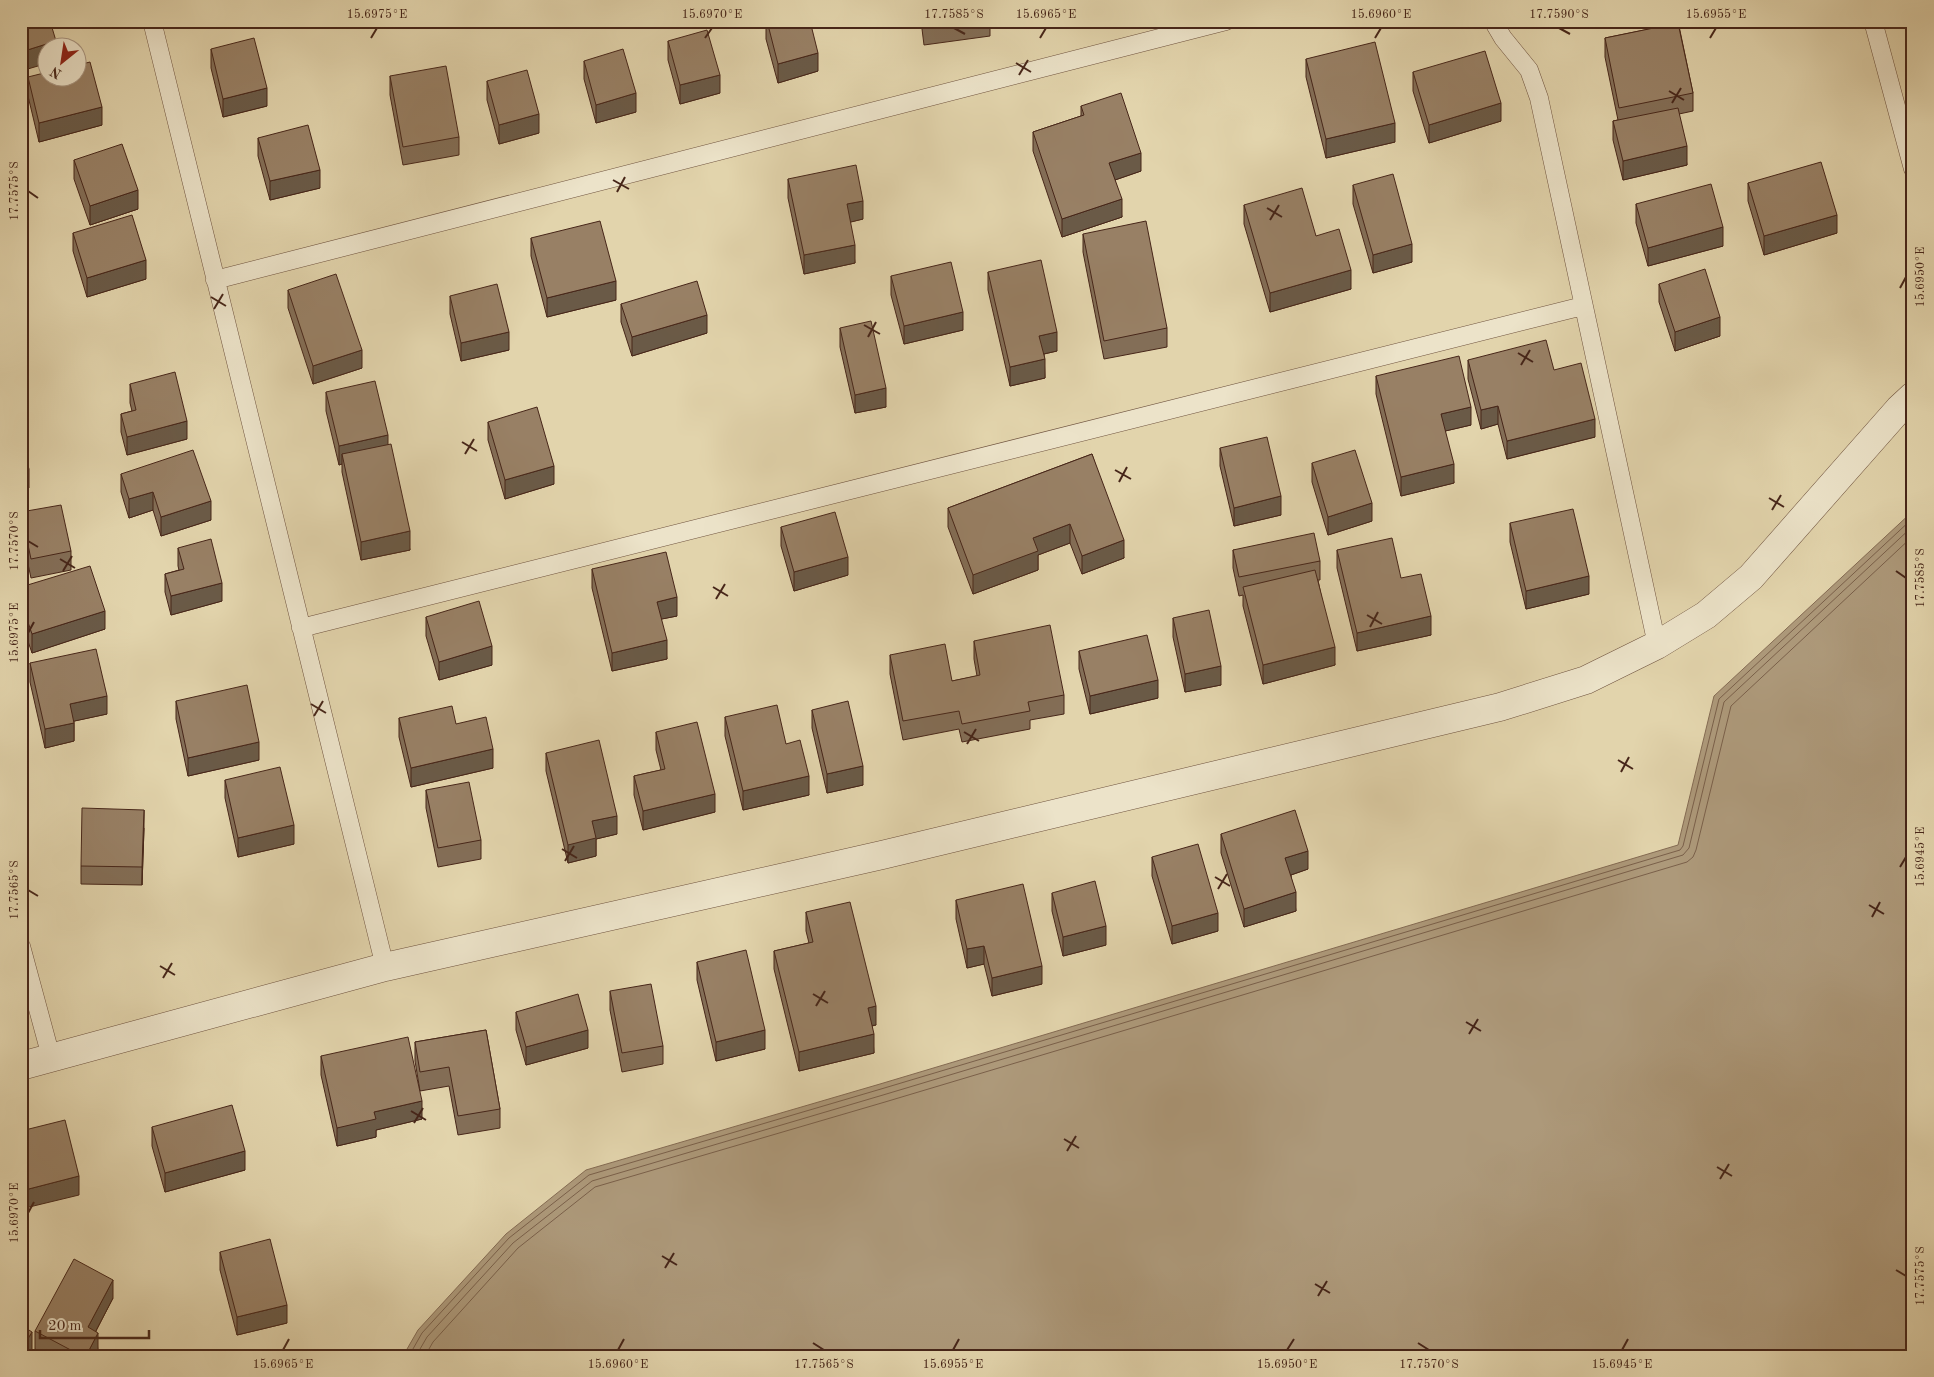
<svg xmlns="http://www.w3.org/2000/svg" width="1934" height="1377" viewBox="0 0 1934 1377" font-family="'Old Standard TT',serif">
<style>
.water{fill:#ad997a;stroke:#846b53}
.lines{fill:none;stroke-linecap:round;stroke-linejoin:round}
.shore{stroke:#7a604a;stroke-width:1}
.service-casing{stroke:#6e523e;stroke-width:19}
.minor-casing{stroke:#6e523e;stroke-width:29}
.service{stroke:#ece3c9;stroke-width:18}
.minor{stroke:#ece3c9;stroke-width:28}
.wall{fill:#836e57;stroke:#472619}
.shaded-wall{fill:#6a5a47;stroke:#472619}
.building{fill:#988065;stroke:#472619}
.ticks{fill:none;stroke:#472619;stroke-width:2}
.neatline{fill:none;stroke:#472619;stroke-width:2}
.ticks-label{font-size:12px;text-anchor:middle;fill:#472619}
</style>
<rect width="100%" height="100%" fill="#e2d4ac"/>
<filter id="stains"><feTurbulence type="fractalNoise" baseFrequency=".004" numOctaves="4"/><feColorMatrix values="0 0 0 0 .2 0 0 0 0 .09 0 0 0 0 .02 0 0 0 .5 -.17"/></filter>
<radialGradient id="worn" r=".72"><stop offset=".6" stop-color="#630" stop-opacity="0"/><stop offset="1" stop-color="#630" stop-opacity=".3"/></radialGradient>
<path class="water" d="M1913,511V1356H403L418,1330L506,1234L586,1170L880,1084L1678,845L1714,696Z"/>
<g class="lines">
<path class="shore" d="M409,1356L422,1333L509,1238L589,1175L881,1089L1680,850L1683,846L1719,699L1913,518
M416,1356L427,1337L513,1243L592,1181L883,1095L1683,855L1689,848L1724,702L1913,526
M425,1356L433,1342L518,1248L595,1187L885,1102L1687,862L1693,857L1696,850L1731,706L1913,536"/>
<g class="service-casing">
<path id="service" d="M152,21L385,967
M1493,21L1503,38L1529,70L1539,98L1657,645
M1873,21L1913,169
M215,280L1226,21
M301,628L1583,306
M21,946L51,1057"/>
</g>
<g class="minor-casing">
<path id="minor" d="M21,1066L385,967L882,855L1500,707L1586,680L1657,645L1706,615L1751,577L1899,409L1913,396"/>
</g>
<use href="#service" class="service"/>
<use href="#minor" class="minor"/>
</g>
<path class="wall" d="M766,21L818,71L778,83L766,39Z
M921,21H990V36L924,45Z
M1650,21H1684L1683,27L1679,26L1693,93V111L1679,114L1687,165L1623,180L1613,140V121L1618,120L1605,57V38L1669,25Z
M668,41L720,93L680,104L668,60Z
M211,49L267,106L223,117L211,68Z
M1306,59L1395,142L1326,158L1306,77Z
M584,61L636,112L596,123L584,79Z
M1413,72L1501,121L1429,143L1413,91Z
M390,76L459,137V155L403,165L390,95Z
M28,77L102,125L39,142L28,96Z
M487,81L539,133L499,144L487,100Z
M1081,106L1141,171L1115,180L1122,217L1062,237L1033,151V132L1081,116Z
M258,138L320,188L270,200L258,156Z
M74,160L138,209L90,225L74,179Z
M788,179L863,219L850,222L855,263L804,274L788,198Z
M1748,183L1837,233L1764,255L1748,201Z
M1353,185L1412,262L1373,273L1353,204Z
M1636,204L1723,246L1648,266L1636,223Z
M1244,205L1316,236L1351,289L1270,312L1244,224Z
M73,233L146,279L87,297L73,251Z
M1083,234L1167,328V347L1104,359L1083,252Z
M531,238L616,300L547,317L531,256Z
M988,272L1057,351L1044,354L1045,378L1010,386L988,290Z
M891,276L963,330L904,344L891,295Z
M1659,284L1720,336L1675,351L1659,302Z
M288,290L362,368L313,384L288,308Z
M450,296L509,350L461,361L450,314Z
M621,304L707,333L632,356L621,322Z
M840,328L886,407L855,413L840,347Z
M1468,360L1595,437L1507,459L1498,424L1481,429L1468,379Z
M1376,376L1471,425L1445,431L1454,483L1401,496L1376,394Z
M130,384L187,439L127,455L121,432V414L132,411L130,403Z
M326,392L388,444L410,550L361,560L342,472V464L339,465L326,411Z
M488,422L554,484L505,499L488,440Z
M1220,448L1281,515L1234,526L1220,466Z
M1092,454L1124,558L1082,574L1070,543L1038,555V570L973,594L948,527V508Z
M1312,463L1372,521L1328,535L1312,482Z
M121,474L211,520L161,536L153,510L129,518L121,492Z
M21,512L71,551V570L31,578L21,531Z
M1510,523L1589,594L1526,609L1510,542Z
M781,527L848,575L794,591L781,546Z
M178,548L222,601L171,615L165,592V574L179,570L178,566Z
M1233,550L1320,561V580H1318L1335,665L1263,684L1243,606V595L1239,596L1233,568Z
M1337,550L1401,578L1431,635L1357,651L1337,568Z
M592,569L677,616L661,619L667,659L612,671L592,588Z
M21,587L105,629L32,653L21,621Z
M426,617L492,665L439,680L426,636Z
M1173,618L1221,685L1185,692L1173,637Z
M974,641L1064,695V714L1030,720V729L962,742L959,729L903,740L890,674V655L952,681L977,676L974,659Z
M1079,651L1158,698L1090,714L1079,669Z
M30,663L107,714L74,721V741L45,748L30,682Z
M176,701L259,760L188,776L176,719Z
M812,710L863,785L827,793L812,728Z
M725,717L786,744L809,795L743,810L725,736Z
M399,718L493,768L411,787L399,737Z
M656,732L715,812L643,830L634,795V776L661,770L656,750Z
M546,753L617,834L596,839V856L568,863L546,771Z
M225,780L294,844L238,857L225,798Z
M426,790L481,840V859L438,867L426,808Z
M144,828L142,885L81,884V866Z
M1221,834L1308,869L1291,875L1296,911L1244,927L1221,853Z
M1152,857L1218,931L1172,944L1152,876Z
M1052,893L1106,945L1063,956L1052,911Z
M956,900L1042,984L992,996L984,964L967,968L956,919Z
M806,912L876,1025L872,1026L874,1053L799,1071L774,969V951L809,943L806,931Z
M697,962L765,1049L716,1061L697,980Z
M610,991L663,1046V1064L622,1072L610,1010Z
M516,1012L588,1048L526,1065L516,1030Z
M486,1030L500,1109V1128L458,1135L449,1086L420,1091L415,1061V1042Z
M321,1056L422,1119L376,1130V1137L337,1146L321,1075Z
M152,1127L245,1170L165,1192L152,1146Z
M220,1252L287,1323L237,1335L220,1270Z
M113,1298L96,1331L98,1351L96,1356H48L35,1349V1331Z"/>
<path class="shaded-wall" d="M202,21H219L202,26Z
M56,41V48H48V63L21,71V52Z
M818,53V71L778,83V64Z
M720,75V93L680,104V85Z
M267,88V106L223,117V99Z
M636,93V112L596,123V105Z
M1501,103V121L1429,143V125Z
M102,107V125L39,142V123Z
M539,114V133L499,144V125Z
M1395,123V142L1326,158V139Z
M1687,146V165L1623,180V161Z
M1141,153V171L1109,182V163Z
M320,170V188L270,200V181Z
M138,190V209L90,225V206Z
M1122,199V217L1062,237V219Z
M863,201V219L847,223V204Z
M1837,215V233L1764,255V236Z
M1723,227V246L1648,266V248Z
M1412,244V262L1373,273V255Z
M855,245V263L804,274V255Z
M146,260V279L87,297V278Z
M1351,270V289L1270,312V293Z
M616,281V300L547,317V298Z
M963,312V330L904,344V326Z
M707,315V333L632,356V337Z
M1720,317V336L1675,351V332Z
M509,332V350L461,361V343Z
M1057,332V351L1039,355V336Z
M362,350V368L313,384V366Z
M1045,359V378L1010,386V367Z
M886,388V407L855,413V395Z
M1498,406V424L1481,429V410Z
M1471,407V425L1441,432V414Z
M1595,419V437L1507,459V441Z
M187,421V439L127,455V437Z
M388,435V454H342V464L339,465V446Z
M1454,464V483L1401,496V477Z
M554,466V484L505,499V480Z
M29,469V488L21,490V471Z
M153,492V510L129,518V499Z
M1281,496V515L1234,526V508Z
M211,501V520L161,536V517Z
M1372,503V521L1328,535V517Z
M1070,524V543L1038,555V570L973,594V575L1033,538Z
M410,531V550L361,560V542Z
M1124,540V558L1082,574V556Z
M848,557V575L794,591V572Z
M1589,576V594L1526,609V591Z
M222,583V601L171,615V596Z
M677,597V616L657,620V602Z
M105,611V629L32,653V634Z
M1431,616V635L1357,651V633Z
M667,640V659L612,671V653Z
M492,646V665L439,680V662Z
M1335,647V665L1263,684V665Z
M1221,666V685L1185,692V674Z
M1158,680V698L1090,714V696Z
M107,696V714L70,722V704Z
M74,723V741L45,748V729Z
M259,742V760L188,776V758Z
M493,749V768L411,787V768Z
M863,766V785L827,793V774Z
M809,776V795L743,810V791Z
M715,794V812L643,830V811Z
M144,810V828L142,885V867Z
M617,816V834L596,839V856L568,863V845L592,821Z
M294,825V844L238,857V838Z
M1308,851V869L1285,877V858Z
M1296,892V911L1244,927V909Z
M1218,913V931L1172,944V926Z
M1106,926V945L1063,956V937Z
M984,946V964L967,968V949Z
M1042,966V984L992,996V978Z
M876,1006V1025L868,1026V1008Z
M588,1030V1048L526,1065V1047Z
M765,1030V1049L716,1061V1042Z
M874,1034V1053L799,1071V1052Z
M422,1101V1119L376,1130V1137L337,1146V1128L374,1112Z
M245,1151V1170L165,1192V1173Z
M79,1176V1195L21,1209V1191Z
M113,1280V1298L88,1346V1327Z
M287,1305V1323L237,1335V1317Z
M32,1332V1350L29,1356H21V1350Z
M98,1333V1351L96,1356H86Z"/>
<path class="building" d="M21,21H50L56,41L21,52Z
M767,21H810L818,53L778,64Z
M924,21H965L924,27Z
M1678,23L1693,93L1619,108L1605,38Z
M707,30L720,75L680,85L668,41Z
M254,38L267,88L223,99L211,49Z
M1375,42L1395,123L1326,139L1306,59Z
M623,49L636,93L596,105L584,61Z
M1485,51L1501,103L1429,125L1413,72Z
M90,62L102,107L39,123L28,77L48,72V78H78V65Z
M446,66L459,137L403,147L390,76Z
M527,70L539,114L499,125L487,81Z
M1121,93L1141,153L1109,163L1122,199L1062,219L1033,132L1084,115L1081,106Z
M1678,108L1687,146L1623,161L1613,121Z
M308,125L320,170L270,181L258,138Z
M122,144L138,190L90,206L74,160Z
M1821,162L1837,215L1764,236L1748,183Z
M856,165L863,201L847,204L855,245L804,255L788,179Z
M1393,174L1412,244L1373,255L1353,185Z
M1711,184L1723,227L1648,248L1636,204Z
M1302,188L1316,236L1339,229L1351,270L1270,293L1244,205Z
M132,215L146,260L87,278L73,233Z
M600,221L616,281L547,298L531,238Z
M1146,221L1167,328L1104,341L1083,234Z
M1041,260L1057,332L1039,336L1045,359L1010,367L988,272Z
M951,262L963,312L904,326L891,276Z
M1705,269L1720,317L1675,332L1659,284Z
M336,274L362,350L313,366L288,290Z
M697,281L707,315L632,337L621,304Z
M497,284L509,332L461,343L450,296Z
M871,321L886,388L855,395L840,328Z
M1546,340L1554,370L1581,363L1595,419L1507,441L1498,406L1481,410L1468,360Z
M1459,356L1471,407L1441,414L1454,464L1401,477L1376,376Z
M175,372L187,421L127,437L121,414L136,410L130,384Z
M375,381L388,435L339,446L326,392Z
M537,407L554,466L505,480L488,422Z
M1267,437L1281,496L1234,508L1220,448Z
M21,442L29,469L21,471Z
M391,444L410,531L361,542L342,454Z
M193,450L211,501L161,517L153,492L129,499L121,474Z
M1355,450L1372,503L1328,517L1312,463Z
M1092,454L1124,540L1082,556L1070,524L1033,538L1038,551L973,575L948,508Z
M61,505L71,551L31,559L21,512Z
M1573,509L1589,576L1526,591L1510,523Z
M835,512L848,557L794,572L781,527Z
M1314,533L1320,561L1239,577L1233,550Z
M1392,538L1401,578L1421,574L1431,616L1357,633L1337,550Z
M211,539L222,583L171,596L165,574L184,569L178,548Z
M666,552L677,597L657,602L667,640L612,653L592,569Z
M90,566L105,611L32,634L21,602V587Z
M1315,570L1335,647L1263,665L1243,587Z
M479,601L492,646L439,662L426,617Z
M1209,610L1221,666L1185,674L1173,618Z
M1050,625L1064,695L1028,702L1030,711L962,724L959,711L903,721L890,655L945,644L952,681L980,675L974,641Z
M1147,635L1158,680L1090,696L1079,651Z
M96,649L107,696L70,704L74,723L45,729L30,663Z
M247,685L259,742L188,758L176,701Z
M848,701L863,766L827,774L812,710Z
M777,705L786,744L800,740L809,776L743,791L725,717Z
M452,706L456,724L486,717L493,749L411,768L399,718Z
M697,722L715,794L643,811L634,776L665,769L656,732Z
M599,740L617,816L592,821L596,838L568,845L546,753Z
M280,767L294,825L238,838L225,780Z
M469,782L481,840L438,848L426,790Z
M82,808L144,810L142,867L81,866Z
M1295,810L1308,851L1285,858L1296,892L1244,909L1221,834Z
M1198,844L1218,913L1172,926L1152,857Z
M1095,881L1106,926L1063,937L1052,893Z
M1023,884L1042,966L992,978L984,946L967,949L956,900Z
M850,902L876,1006L868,1008L874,1034L799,1052L774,951L813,942L806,912Z
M746,950L765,1030L716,1042L697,962Z
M651,984L663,1046L622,1053L610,991Z
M578,994L588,1030L526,1047L516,1012Z
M486,1030L500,1109L458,1116L449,1067L420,1072L415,1042Z
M408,1037L422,1101L374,1112L376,1119L337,1128L321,1056Z
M232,1105L245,1151L165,1173L152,1127Z
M65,1120L79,1176L21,1191V1131Z
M270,1239L287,1305L237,1317L220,1252Z
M74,1259L113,1280L88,1327L98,1333L86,1356H82L35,1331Z
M21,1325L32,1332L21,1350Z"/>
<path class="ticks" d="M954,28L965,34M1559,28L1570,34M371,38L377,28M705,38L712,28M1040,38L1046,28M1375,38L1381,28M1710,38L1716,28M1016,63L1031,72M1019,75L1028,60M1669,91L1684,100M1672,103L1681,88M613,180L629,189M28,191L38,198M617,192L625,177M1267,208L1282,217M1270,220L1279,205M1900,288L1906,277M211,297L226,306M214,309L223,294M864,325L880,334M868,337L876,322M1518,353L1533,362M1521,365L1530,350M462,442L477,451M465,454L474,439M1115,470L1131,479M1119,482L1127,467M1769,498L1784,507M1772,510L1781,495M28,541L38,547M60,559L75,568M63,571L72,556M1896,571L1906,578M713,587L728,596M716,599L725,584M1367,615L1382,624M1370,627L1378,612M28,633L34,622M311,704L326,713M314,716L323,701M964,732L979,741M967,744L976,729M1618,760L1633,769M1621,772L1629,757M562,849L577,858M565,861L574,846M1900,867L1906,857M1215,877L1230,886M1218,889L1227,874M28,890L38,896M1869,905L1884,914M1872,917L1880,902M160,966L175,975M163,978L172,963M813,994L828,1003M816,1006L825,991M1466,1022L1481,1031M1469,1034L1478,1019M411,1111L426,1120M414,1123L423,1108M1064,1139L1079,1148M1067,1151L1076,1136M1717,1167L1732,1176M1720,1179L1729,1164M28,1213L34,1202M662,1256L677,1265M665,1268L674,1253M1896,1270L1906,1276M1315,1284L1330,1293M1318,1296L1327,1281M813,1343L824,1350M1418,1343L1429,1350M283,1350L289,1339M618,1350L624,1339M953,1350L959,1339M1287,1350L1294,1339M1622,1350L1628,1339"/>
<rect width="1934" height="1377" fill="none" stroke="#e2d4ac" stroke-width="55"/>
<g transform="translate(62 62) rotate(210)"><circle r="24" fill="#ece3c9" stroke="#aa9783"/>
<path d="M0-4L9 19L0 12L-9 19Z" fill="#8f2418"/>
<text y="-8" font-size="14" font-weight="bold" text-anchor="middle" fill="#472619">N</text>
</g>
<path d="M40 1330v8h109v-8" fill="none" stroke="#472619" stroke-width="2.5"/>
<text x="48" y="1330" font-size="15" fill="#472619" stroke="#ece3c9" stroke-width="4" paint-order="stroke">20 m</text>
<rect x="28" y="28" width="1878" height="1322" class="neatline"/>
<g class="ticks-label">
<text x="377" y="18">15.6975°E</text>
<text x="712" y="18">15.6970°E</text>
<text x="954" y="18">17.7585°S</text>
<text x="1046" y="18">15.6965°E</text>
<text x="1381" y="18">15.6960°E</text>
<text x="1559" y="18">17.7590°S</text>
<text x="1716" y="18">15.6955°E</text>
<text transform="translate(14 191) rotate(-90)" y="4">17.7575°S</text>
<text transform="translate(1920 277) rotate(-90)" y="4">15.6950°E</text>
<text transform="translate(14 541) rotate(-90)" y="4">17.7570°S</text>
<text transform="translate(1920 578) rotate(-90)" y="4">17.7585°S</text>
<text transform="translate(14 633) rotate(-90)" y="4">15.6975°E</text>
<text transform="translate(1920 857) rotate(-90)" y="4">15.6945°E</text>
<text transform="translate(14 890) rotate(-90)" y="4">17.7565°S</text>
<text transform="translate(14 1213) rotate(-90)" y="4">15.6970°E</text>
<text transform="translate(1920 1276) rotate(-90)" y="4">17.7575°S</text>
<text x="283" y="1368">15.6965°E</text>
<text x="618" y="1368">15.6960°E</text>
<text x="824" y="1368">17.7565°S</text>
<text x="953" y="1368">15.6955°E</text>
<text x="1287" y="1368">15.6950°E</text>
<text x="1429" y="1368">17.7570°S</text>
<text x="1622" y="1368">15.6945°E</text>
</g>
<rect width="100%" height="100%" filter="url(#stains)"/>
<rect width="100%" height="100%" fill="url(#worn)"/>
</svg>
